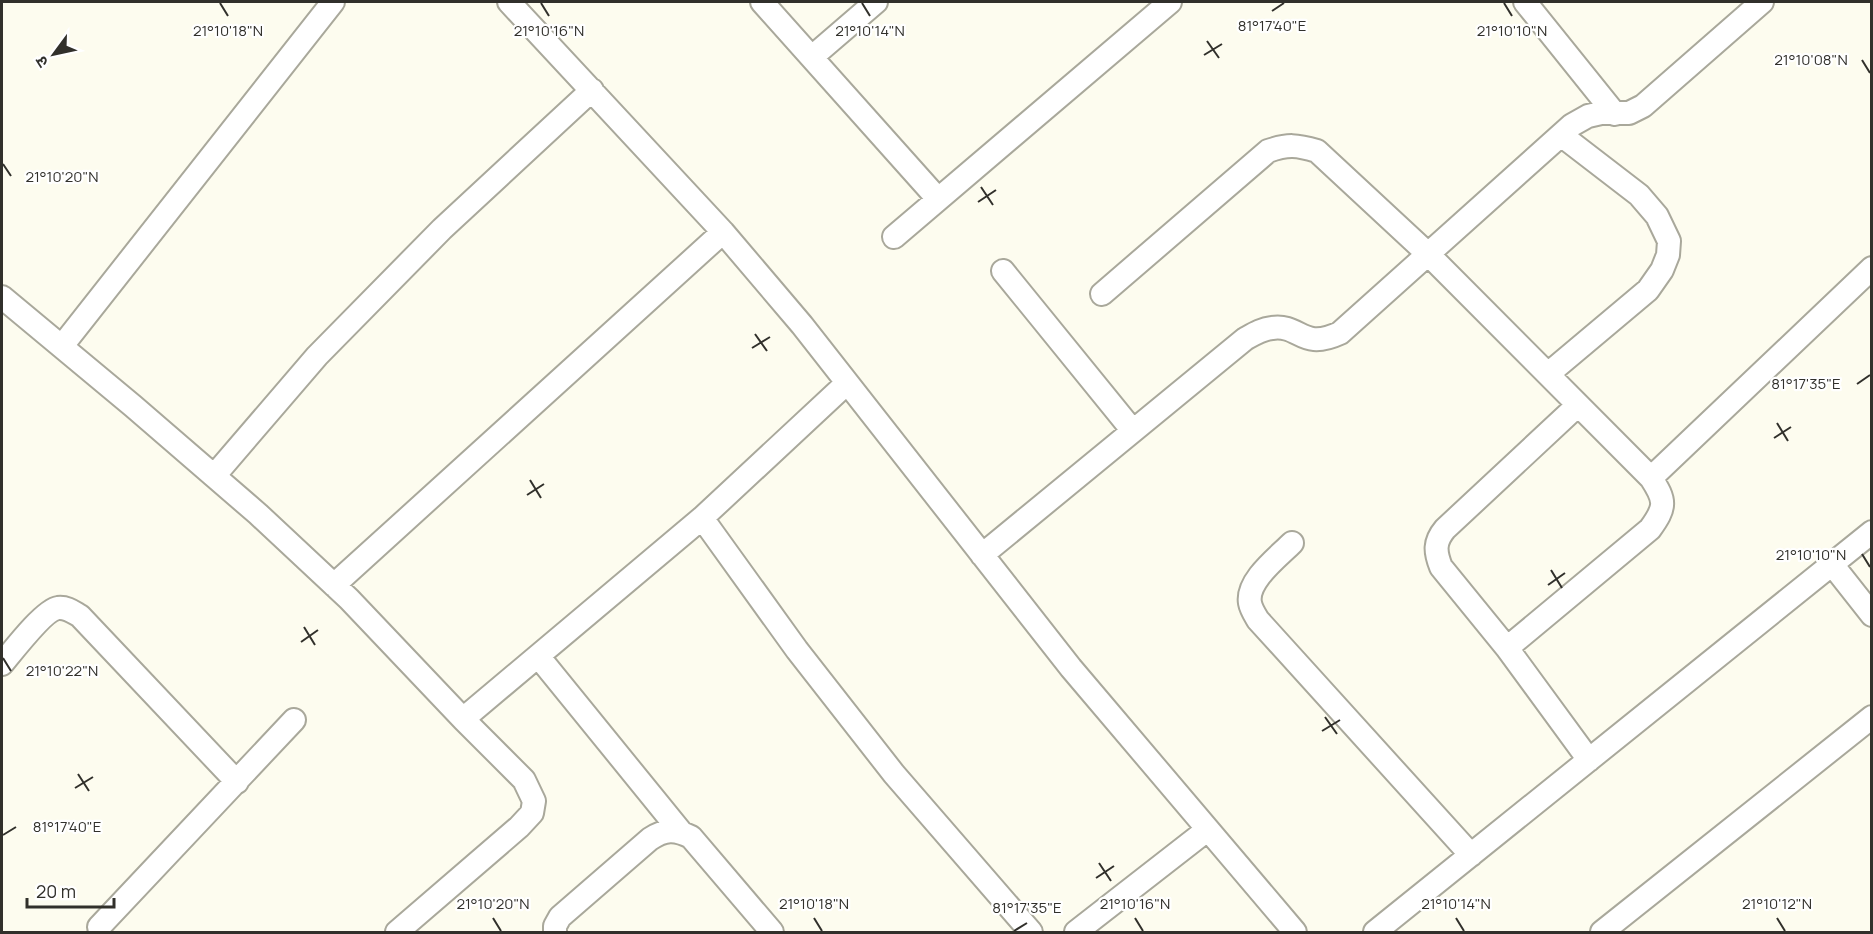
<svg xmlns="http://www.w3.org/2000/svg" width="1873" height="934" viewBox="0 0 1873 934" font-family="Manrope,'Noto Sans Devanagari',sans-serif">
<style>
.lines{fill:none;stroke-linecap:round;stroke-linejoin:round}
.minor-casing{stroke:#a9a89b;stroke-width:26}
.minor{stroke:#fff;stroke-width:22}
.ticks{fill:none;stroke:#31302b;stroke-width:2}
.ticks-label{font-size:15px;text-anchor:middle;fill:#31302b;stroke:#fff;stroke-width:4.5;stroke-linejoin:round;paint-order:stroke}
</style>
<rect width="100%" height="100%" fill="#fdfcef"/>
<g class="lines">
<g class="minor-casing">
<path id="minor" d="M509,2L723,232L802,325L1071,668L1295,932
M762,2L938,199
M1525,2L1615,114
M812,57L876,2
M894,237L1170,2
M1003,271L1133,431
M1102,294L1268,151C1288,144 1297,145 1317,151L1428,254L1651,478C1666,501 1666,507 1650,529L1507,648
M2,297L133,406L258,514L349,599L463,719L524,780L534,801L532,813L519,827L397,932
M62,346L333,2
M1548,374L1648,290L1662,270L1668,255L1669,241L1657,216L1639,195L1561,135
M1578,405L1445,529C1434,542 1435,552 1441,567L1507,648L1589,760
M214,476L317,356L442,229L592,90
M1651,478L1872,268
M702,518L797,650L894,774L1031,932
M1292,543C1278,557 1246,581 1250,603C1251,609 1255,615 1258,620L1471,855
M982,555L1245,339C1254,334 1262,329 1272,328C1301,324 1301,351 1340,333L1572,125L1588,116L1601,113H1629L1643,106L1762,2
M1831,563L1872,615
M334,585L723,232
M538,656L681,832
M2,664C12,652 44,610 58,608C67,607 73,612 80,616L237,782
M463,719L702,518L847,383
M99,927L294,720
M555,932V926L560,917L650,839C665,829 675,829 691,837L772,932
M1076,932L1207,830
M1375,932L1872,532
M1602,932L1872,717"/>
</g>
<use href="#minor" class="minor"/>
</g>
<path class="ticks" d="M220,3L228,16M541,3L549,16M862,3L870,16M1504,3L1512,16M1272,11L1284,3M1207,41L1219,58M1204,55L1222,44M1862,60L1870,73M3,164L11,176M981,187L993,205M978,202L996,190M755,334L767,351M752,348L770,337M1857,384L1870,375M1777,423L1788,441M1774,438L1791,427M530,480L541,498M527,495L544,484M1862,554L1870,567M1551,570L1562,588M1548,585L1565,573M304,627L315,645M301,642L318,630M3,658L11,671M1325,717L1337,734M1322,731L1340,720M78,774L89,791M75,788L93,777M3,835L16,827M1099,863L1111,881M1096,878L1114,866M493,918L501,931M814,918L822,931M1135,918L1143,931M1456,918L1464,931M1777,918L1785,931M1014,931L1027,923"/>
<g class="ticks-label">
<text x="1272" y="31">81°17'40"E</text>
<text x="228" y="36">21°10'18"N</text>
<text x="549" y="36">21°10'16"N</text>
<text x="870" y="36">21°10'14"N</text>
<text x="1512" y="36">21°10'10"N</text>
<text x="1811" y="65">21°10'08"N</text>
<text x="62" y="182">21°10'20"N</text>
<text x="1806" y="389">81°17'35"E</text>
<text x="1811" y="560">21°10'10"N</text>
<text x="62" y="676">21°10'22"N</text>
<text x="67" y="832">81°17'40"E</text>
<text x="493" y="909">21°10'20"N</text>
<text x="814" y="909">21°10'18"N</text>
<text x="1135" y="909">21°10'16"N</text>
<text x="1456" y="909">21°10'14"N</text>
<text x="1777" y="909">21°10'12"N</text>
<text x="1027" y="913">81°17'35"E</text>
</g>
<rect width="1873" height="934" fill="none" stroke="#31302b" stroke-width="6"/>
<g transform="translate(54 54) rotate(237)" stroke="#ffffff" stroke-width="4.5" paint-order="stroke">
<path d="M0-4.5L10 22L0 15L-10 22Z" fill="#31302b"/>
<text y="-9" font-size="16" font-weight="bold" text-anchor="middle" fill="#31302b">उ</text>
</g>
<path d="M27 898v9h87v-9" fill="none" stroke="#31302b" stroke-width="3"/>
<text x="36" y="898" font-size="18" fill="#31302b" stroke="#ffffff" stroke-width="4.5" paint-order="stroke">20 m</text>
</svg>
